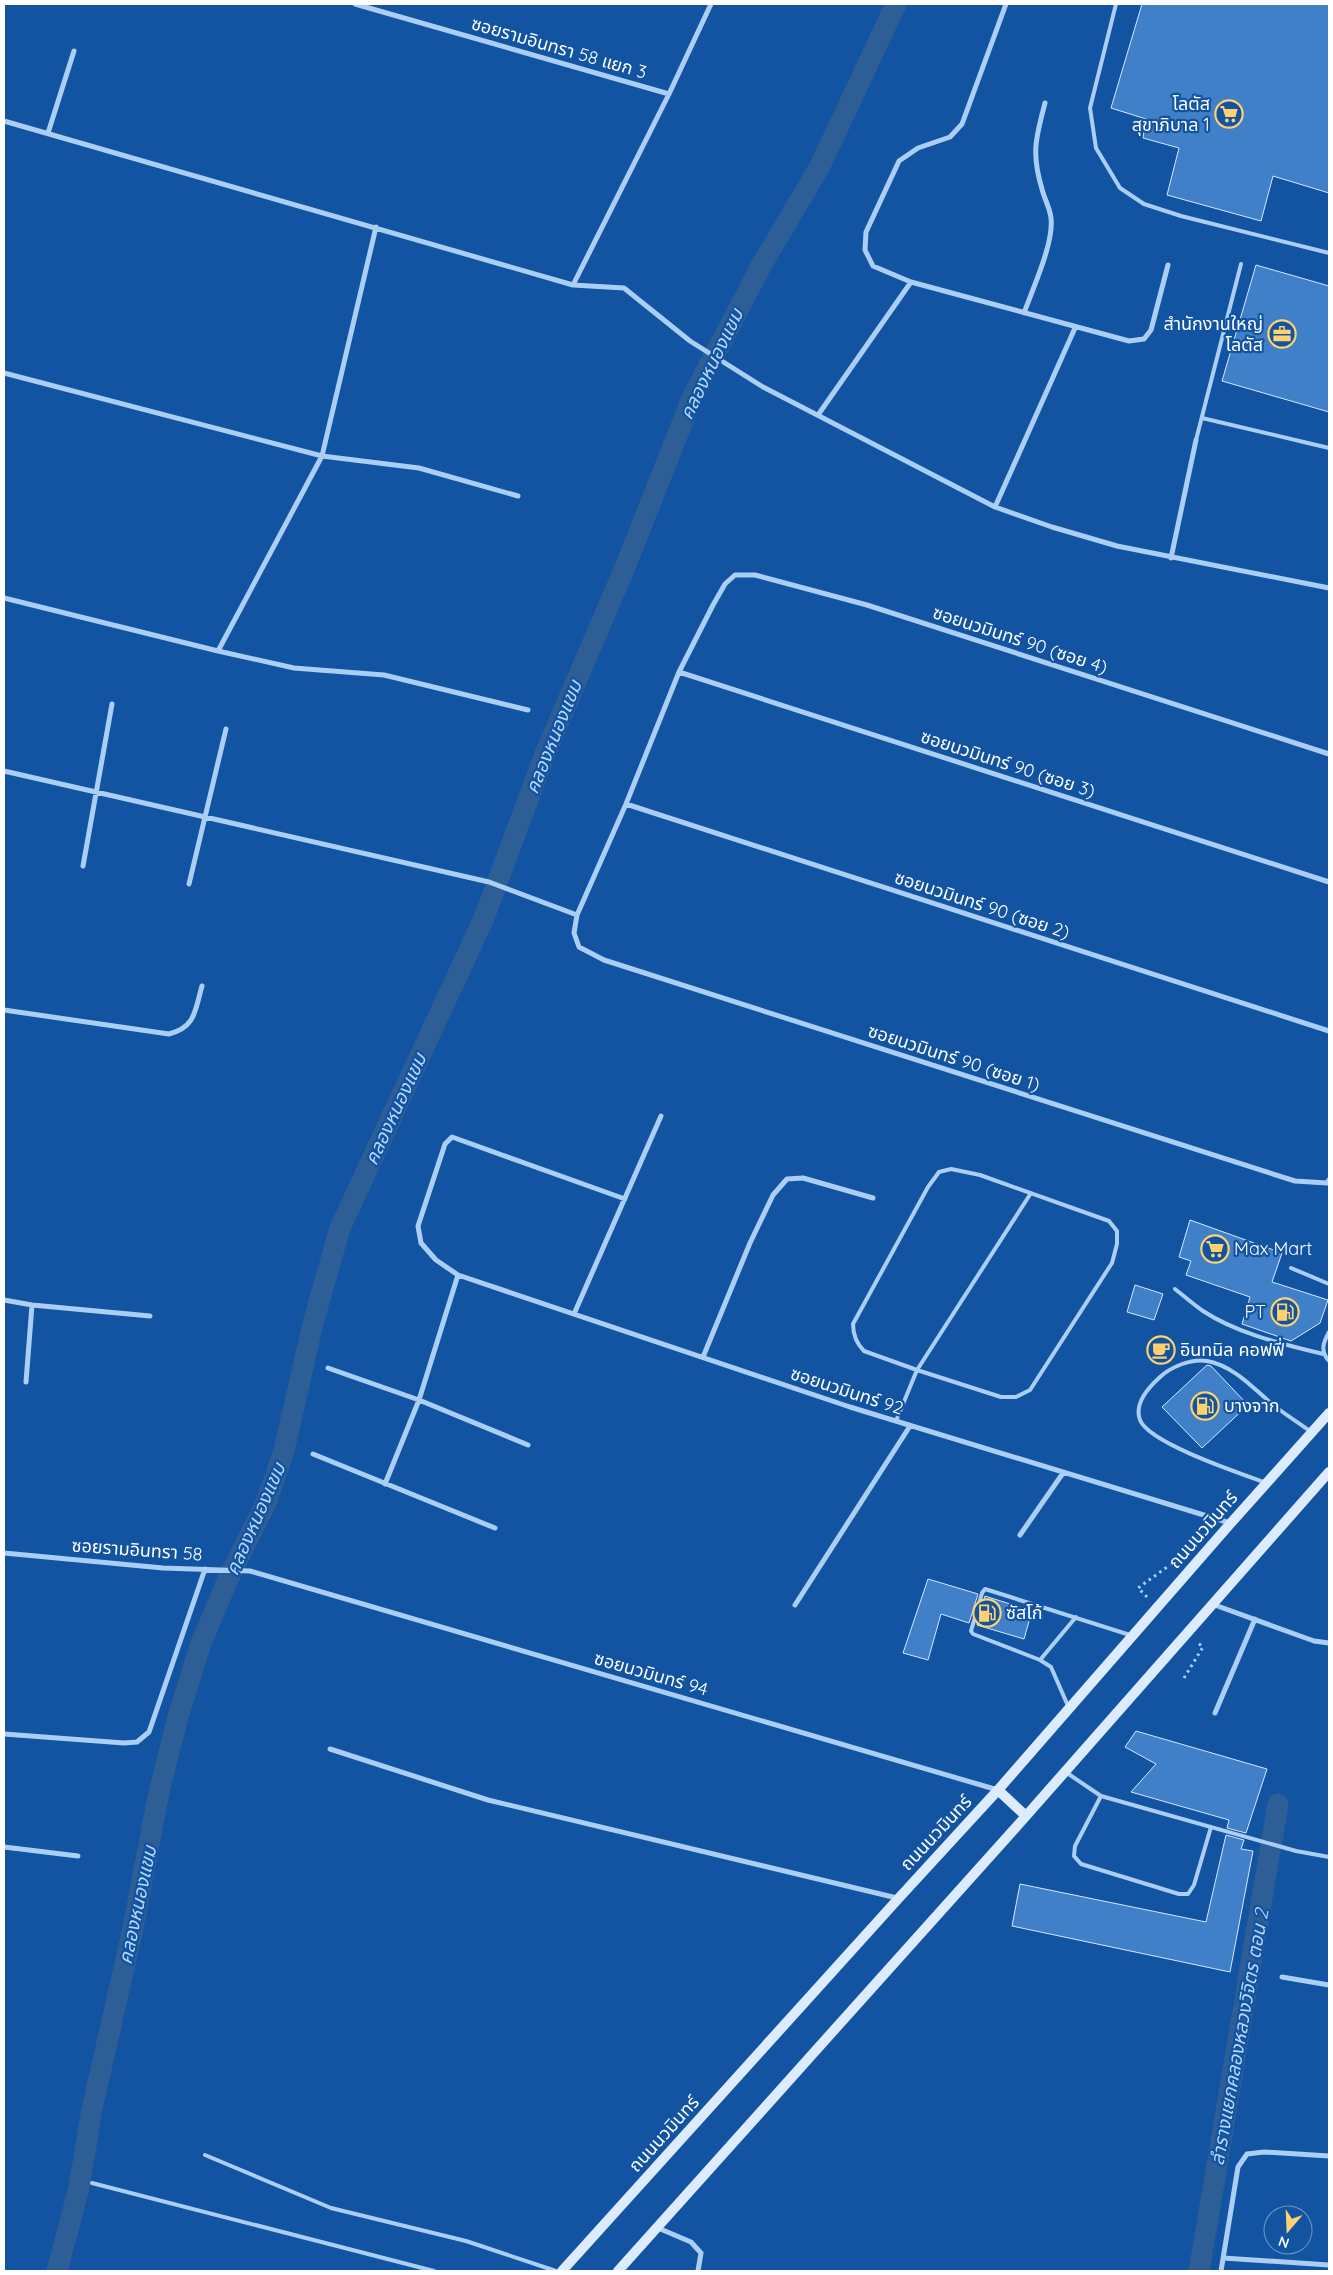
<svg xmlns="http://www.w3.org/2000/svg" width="1333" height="2275" viewBox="0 0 1333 2275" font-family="Quicksand,'Noto Sans Thai',sans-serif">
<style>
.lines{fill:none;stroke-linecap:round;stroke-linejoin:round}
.canal{stroke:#2e5e96;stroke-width:21}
.building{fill:#3f80c9;stroke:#d4e8fe}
.path{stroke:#abcef5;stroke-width:3;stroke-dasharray:2.5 4;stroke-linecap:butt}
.service{stroke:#abcef5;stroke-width:4}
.minor{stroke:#abcef5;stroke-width:5}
.secondary{stroke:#dcebfd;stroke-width:10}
.labels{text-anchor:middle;stroke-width:4.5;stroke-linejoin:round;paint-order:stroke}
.street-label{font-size:18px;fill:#fff;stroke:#1254a1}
.poi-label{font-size:18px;fill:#fff;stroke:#1254a1;text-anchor:start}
.water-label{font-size:19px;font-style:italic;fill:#b8d8fb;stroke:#1254a1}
</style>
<rect width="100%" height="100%" fill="#1254a1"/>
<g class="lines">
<path class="canal" d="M57,2271L79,2188L92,2109L132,1933L159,1792L178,1717L200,1646L228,1579L266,1503L284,1451L313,1323L340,1228L484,918L545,754L626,565L692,398L761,266L820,166L896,4
M1199,2271L1278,1804"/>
</g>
<path class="building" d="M1142,4H1329V193L1273,176L1261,221L1167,195L1179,148L1143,138L1146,119L1111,108Z
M1256,265L1329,286V412L1222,381Z
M1190,1220L1282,1253L1272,1282L1328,1300L1320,1323L1291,1341L1242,1324L1250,1297L1186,1275L1191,1261L1179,1257Z
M1135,1285L1163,1294L1154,1320L1127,1312Z
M1207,1365L1211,1366L1248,1405L1202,1448L1162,1407Z
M928,1579L978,1594L969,1623L941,1614L928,1660L903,1653Z
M985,1596L1032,1611L1024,1639L977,1625Z
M1136,1731L1267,1769L1246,1833L1227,1828L1229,1820L1131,1792L1156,1764L1125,1747Z
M1226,1835L1244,1840L1241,1849L1253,1851L1230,1972L1012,1926L1020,1884L1206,1922Z"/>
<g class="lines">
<path class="path" d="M1147,1597L1138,1588L1174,1562
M1184,1678L1203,1647L1198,1643"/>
<path class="service" d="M1116,4L1090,108L1096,148L1120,188L1144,204L1181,216L1329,253
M1202,418L1329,448
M1196,440L1241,264
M951,1169L980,1175L1109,1221L1117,1231V1244L1112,1263L1030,1390L1016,1397H1001L917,1370L864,1351C856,1343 853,1335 853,1324L928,1187L939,1172Z
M1291,1268L1329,1284
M1175,1289C1184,1296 1193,1304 1203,1311C1238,1334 1283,1344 1323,1354
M1329,1332C1323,1343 1320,1351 1329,1361
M896,1421L917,1370L1031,1193
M1264,1482C1239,1473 1149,1443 1140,1420C1134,1404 1148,1388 1159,1378C1170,1367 1192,1358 1207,1361C1234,1366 1253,1388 1273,1405C1285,1414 1297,1422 1310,1431
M1040,1660L1076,1617
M1068,1706L1051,1667L1040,1660L973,1634L971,1631L982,1593L985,1589L1130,1635
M1067,1773L1101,1796L1296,1851L1329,1857
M1101,1796L1075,1846L1074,1856L1081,1864L1179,1894H1188L1194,1885L1211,1827
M205,2155L331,2208L466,2241L556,2271
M92,2183L434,2271"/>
<path class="minor" d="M355,4L669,94
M4,121L573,285L624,288L690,341L763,387L995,507L1052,527L1117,546L1329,588
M48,133L74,51
M911,282L1129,341L1144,339L1151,330L1168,265
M573,285L669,94L711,4
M1024,313C1033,288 1054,243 1051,218C1050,208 1044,198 1042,189C1031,153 1036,137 1045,103
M4,373L322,456L419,468L518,496
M818,415L911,282L873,266L865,250L866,232L899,161L918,148L950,137L962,124L1006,4
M995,507L1075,328
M1171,558L1196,440
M4,598L218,651L294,668L384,675L528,710
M218,651L322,456L376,227
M679,672L1329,882
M1329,754L867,605L755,575H735L725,584L713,605L679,672L626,804L577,915L574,933L579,947L604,960L1295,1181L1327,1183L1329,1180
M4,771L489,882L577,915
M626,804L1329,1031
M83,866L112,704
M189,884L226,729
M4,1010L169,1034C196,1027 195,1010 202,986
M625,1199L452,1137L445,1144L418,1226L421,1243L436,1260L458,1275L850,1407L1230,1523
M4,1300L32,1305L150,1316
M574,1314L661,1116
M703,1357L750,1243L773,1195L787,1179L803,1178L873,1198
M328,1368L419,1400L528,1445
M26,1382L32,1305
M313,1454L495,1528
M385,1484L419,1400L458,1275
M1020,1535L1063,1473
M4,1553L163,1568L250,1571L998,1790
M1212,1604L1314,1641L1329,1643
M795,1605L910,1426
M1215,1713L1255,1619
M4,1734L124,1743L137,1742L149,1732L205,1569
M330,1749L488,1800L897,1898
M4,1847L78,1856
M1282,1977L1329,1985
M658,2228L691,2242L701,2253L698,2271
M1223,2258L1329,2265
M1221,2271L1238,2167L1247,2154L1264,2152L1329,2156"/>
<path class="secondary" d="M998,1790L1026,1816
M562,2271L898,1899L998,1790L1230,1524L1329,1413
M618,2271L1026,1816L1329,1472"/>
</g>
<defs>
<g id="supermarket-ring" transform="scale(1.4375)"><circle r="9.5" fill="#1254a1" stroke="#ffd26f" stroke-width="1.5"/><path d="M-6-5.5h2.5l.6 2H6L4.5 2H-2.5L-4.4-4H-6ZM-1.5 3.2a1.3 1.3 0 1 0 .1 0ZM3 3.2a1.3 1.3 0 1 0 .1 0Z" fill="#ffd26f"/></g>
<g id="office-ring" transform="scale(1.4375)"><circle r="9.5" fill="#1254a1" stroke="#ffd26f" stroke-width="1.5"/><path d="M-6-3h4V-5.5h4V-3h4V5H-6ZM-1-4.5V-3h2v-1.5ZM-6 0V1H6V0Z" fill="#ffd26f"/></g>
<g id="fuel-ring" transform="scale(1.4375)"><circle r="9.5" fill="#1254a1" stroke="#ffd26f" stroke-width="1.5"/><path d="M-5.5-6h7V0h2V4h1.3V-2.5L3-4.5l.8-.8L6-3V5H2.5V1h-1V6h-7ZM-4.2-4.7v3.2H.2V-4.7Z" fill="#ffd26f"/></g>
<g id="cafe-ring" transform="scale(1.4375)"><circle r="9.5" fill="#1254a1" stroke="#ffd26f" stroke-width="1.5"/><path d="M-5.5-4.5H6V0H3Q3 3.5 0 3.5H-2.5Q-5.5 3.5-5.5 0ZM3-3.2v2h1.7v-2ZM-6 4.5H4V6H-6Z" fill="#ffd26f"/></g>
</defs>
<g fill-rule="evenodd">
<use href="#supermarket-ring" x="1229" y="114"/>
<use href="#office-ring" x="1282" y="334"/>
<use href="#supermarket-ring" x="1215" y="1249"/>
<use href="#fuel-ring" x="1285" y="1312"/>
<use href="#cafe-ring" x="1161" y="1350"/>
<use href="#fuel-ring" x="1205" y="1406"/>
<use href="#fuel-ring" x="987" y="1613"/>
</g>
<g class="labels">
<g class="street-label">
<text transform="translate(559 48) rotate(16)" y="6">ซอยรามอินทรา 58 แยก 3</text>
<text transform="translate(1020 640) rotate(18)" y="6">ซอยนวมินทร์ 90 (ซอย 4)</text>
<text transform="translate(1008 764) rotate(18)" y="6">ซอยนวมินทร์ 90 (ซอย 3)</text>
<text transform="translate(982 905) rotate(18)" y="6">ซอยนวมินทร์ 90 (ซอย 2)</text>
<text transform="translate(954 1058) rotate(18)" y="6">ซอยนวมินทร์ 90 (ซอย 1)</text>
<text transform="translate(847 1391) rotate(18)" y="6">ซอยนวมินทร์ 92</text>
<text transform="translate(1203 1530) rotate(-49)" y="6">ถนนนวมินทร์</text>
<text transform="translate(137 1550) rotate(4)" y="6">ซอยรามอินทรา 58</text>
<text transform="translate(651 1674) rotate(16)" y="6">ซอยนวมินทร์ 94</text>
<text transform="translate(936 1833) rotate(-47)" y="6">ถนนนวมินทร์</text>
<text transform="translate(664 2134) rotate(-48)" y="6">ถนนนวมินทร์</text>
</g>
<g class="poi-label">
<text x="1210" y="110" text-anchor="end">โลตัส<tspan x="1210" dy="21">สุขาภิบาล 1</tspan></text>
<text x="1263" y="330" text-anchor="end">สำนักงานใหญ่<tspan x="1263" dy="21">โลตัส</tspan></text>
<text x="1234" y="1255">Max Mart</text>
<text x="1266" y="1318" text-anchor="end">PT</text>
<text x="1180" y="1356">อินทนิล คอฟฟี่</text>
<text x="1224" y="1412">บางจาก</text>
<text x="1006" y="1619">ซัสโก้</text>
</g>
<g class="water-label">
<text transform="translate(711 364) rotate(-64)" y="7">คลองหนองแขม</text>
<text transform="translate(553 737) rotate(-68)" y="7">คลองหนองแขม</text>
<text transform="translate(395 1109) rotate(-65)" y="7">คลองหนองแขม</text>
<text transform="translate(255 1519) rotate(-66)" y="7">คลองหนองแขม</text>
<text transform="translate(137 1905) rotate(-78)" y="7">คลองหนองแขม</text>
<text transform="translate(1239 2037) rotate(-80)" y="7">ลำรางแยกคลองหลวงวิจิตร ตอน 2</text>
</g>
</g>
<rect width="1333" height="2275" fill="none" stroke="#ffffff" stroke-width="10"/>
<g transform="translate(1288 2230) rotate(199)"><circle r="24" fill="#1254a1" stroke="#7198c7"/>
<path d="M0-4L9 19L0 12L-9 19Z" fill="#ffd26f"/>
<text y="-8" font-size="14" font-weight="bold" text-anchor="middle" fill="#ffffff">N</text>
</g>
</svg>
